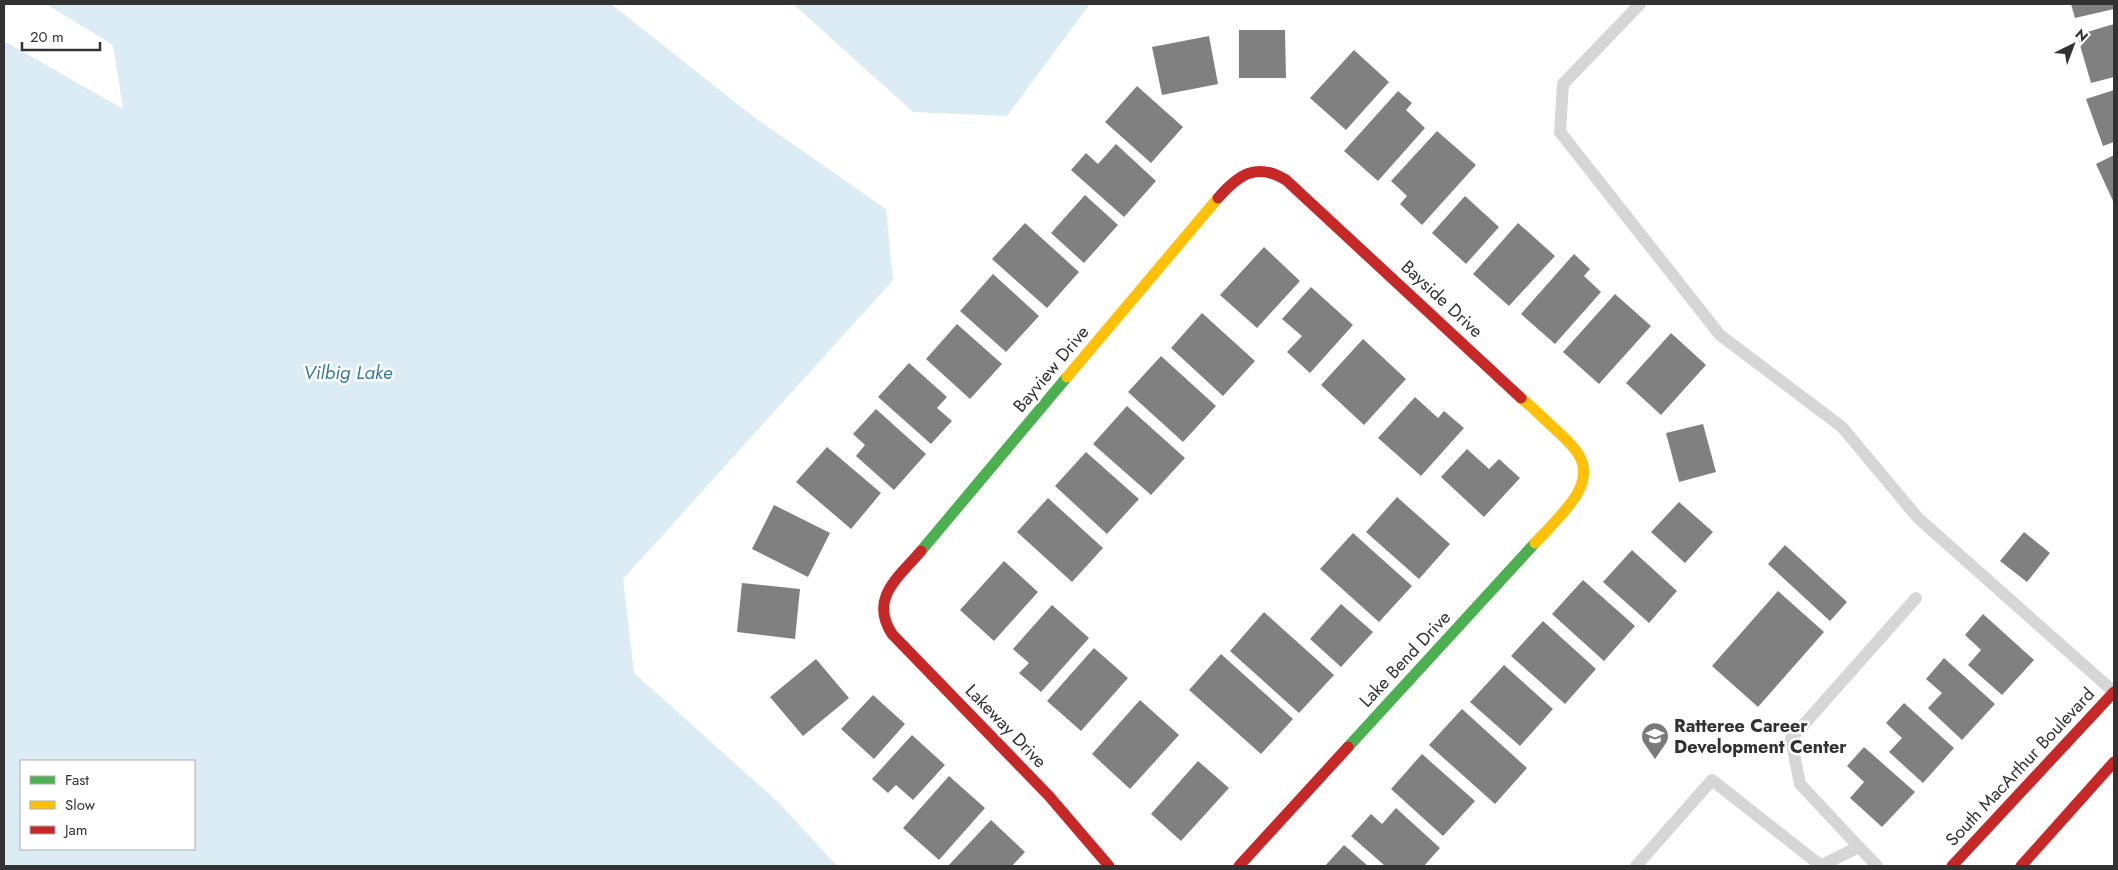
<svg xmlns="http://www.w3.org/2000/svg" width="2118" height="870" viewBox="0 0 2118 870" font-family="Jost,sans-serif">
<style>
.water{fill:#dbecf4;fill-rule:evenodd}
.building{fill:#808080}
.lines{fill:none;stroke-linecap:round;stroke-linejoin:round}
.lane{stroke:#d6d6d6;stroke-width:12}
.fast{stroke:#4caf50;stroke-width:11}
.slow{stroke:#ffc107;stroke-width:11}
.jam{stroke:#c62828;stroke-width:11}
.labels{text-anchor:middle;stroke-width:5;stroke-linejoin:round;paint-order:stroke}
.street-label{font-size:18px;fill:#323232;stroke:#fff}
.poi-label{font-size:18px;font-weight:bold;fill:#323232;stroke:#fff;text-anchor:start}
.water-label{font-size:19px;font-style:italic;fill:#397b9b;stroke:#fff}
</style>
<rect width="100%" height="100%" fill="#fff"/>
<path class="water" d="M46,4H611L755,118L886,209L893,280L623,579L634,673L778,802L837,866H4V41L123,109L113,45ZM21,761H194V849H21Z
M793,4H1090L1007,116L913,112Z"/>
<path class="building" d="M2071,4H2114V9L2075,18Z
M2114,24V77L2091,83L2077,35Z
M1239,30H1285L1286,78H1239Z
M1209,36L1218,84L1162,95L1152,47Z
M1354,50L1389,82L1346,130L1310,98Z
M1137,86L1183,127L1151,163L1105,122Z
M2114,90V142L2103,146L2086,99Z
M1398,91L1412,103L1406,110L1425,128L1378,181L1344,151Z
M1437,131L1476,165L1422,225L1400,204L1407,196L1391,181Z
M1116,144L1156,181L1124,217L1071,170L1086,153L1098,164Z
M2114,155V203L2096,164Z
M1085,195L1118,225L1084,263L1051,233Z
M1465,196L1499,227L1466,264L1432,233Z
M1025,223L1079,272L1047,308L992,259Z
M1518,223L1555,256L1509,306L1473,274Z
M1264,247L1300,281L1257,328L1220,295Z
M1574,254L1590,269L1584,276L1601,292L1555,344L1521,314Z
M993,274L1039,316L1006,352L960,311Z
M1311,287L1353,325L1310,373L1287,352L1302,336L1282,319Z
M1615,294L1651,326L1599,384L1563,352Z
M1202,313L1255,361L1223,396L1171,348Z
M957,324L1002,364L970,399L926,359Z
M1671,333L1706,365L1661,415L1626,383Z
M1363,339L1406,379L1364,425L1321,385Z
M1161,356L1216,406L1183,442L1128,392Z
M909,363L947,397L937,408L952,421L931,444L878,397Z
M1415,397L1438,418L1444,411L1464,428L1421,476L1378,438Z
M1127,406L1185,458L1151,495L1093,444Z
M876,409L926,454L894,490L856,456L865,445L853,434Z
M1703,424L1716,472L1679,482L1666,433Z
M827,447L881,493L851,529L796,482Z
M1467,449L1489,469L1499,459L1520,478L1484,517L1441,477Z
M1086,452L1139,499L1107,534L1055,486Z
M1397,497L1450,544L1419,579L1366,532Z
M1048,498L1103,548L1072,582L1017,532Z
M1679,502L1713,532L1685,563L1651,532Z
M774,505L830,533L808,577L752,549Z
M2024,532L2050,553L2027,582L2000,561Z
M1353,533L1412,586L1379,622L1320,569Z
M1785,545L1847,602L1830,621L1768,564Z
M1632,550L1677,591L1649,623L1603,582Z
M1004,561L1038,592L994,641L960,610Z
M1583,580L1635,626L1604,661L1552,614Z
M742,583L800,589L795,639L737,632Z
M1778,591L1824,632L1758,707L1712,666Z
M1341,604L1373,632L1341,667L1310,639Z
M1052,605L1089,638L1041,692L1019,673L1029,663L1013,649Z
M1264,612L1334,675L1299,713L1230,651Z
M1983,614L2034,660L2002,695L1968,665L1981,650L1965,635Z
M1543,621L1596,669L1565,704L1511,656Z
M1094,648L1128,678L1081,731L1047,701Z
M1221,654L1293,719L1261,754L1189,690Z
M1944,658L1995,704L1962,740L1928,708L1942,693L1926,679Z
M816,659L849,698L803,736L770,697Z
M1504,665L1553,709L1520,746L1470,702Z
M873,695L905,724L874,759L841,729Z
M1140,700L1179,735L1130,789L1092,754Z
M1904,703L1954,748L1923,783L1889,752L1902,738L1886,723Z
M1462,709L1527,768L1495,804L1429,745Z
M912,735L945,765L913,800L896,785L888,793L872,779Z
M1864,747L1915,792L1882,827L1850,798L1864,782L1847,766Z
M1422,754L1475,801L1443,836L1391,789Z
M1198,761L1229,788L1181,841L1151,814Z
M949,776L985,808L939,860L903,828Z
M1396,808L1440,848L1424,866H1385L1351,836L1371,814L1382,824Z
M991,820L1025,852L1012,866H948Z
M1344,845L1368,866H1325Z"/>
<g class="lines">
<path class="lane" d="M1640,4L1563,84L1560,132L1720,335L1842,427L1918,518L2114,692
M1859,847L1800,784L1791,739L1916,598
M1636,866L1712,780L1820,865
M1820,866L1859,847L1877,866"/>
<path class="fast" d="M921,551L1067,377
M1348,747L1535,543"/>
<path class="slow" d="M1067,377L1218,198
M1521,398C1533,408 1544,419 1555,429C1576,449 1594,464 1577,494C1566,512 1549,528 1535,543"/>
<path class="jam" d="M1218,198C1239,174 1257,162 1286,180L1521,398
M921,551C898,578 869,598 892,634L1049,796L1109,866
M1239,866L1348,747
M1952,866L2114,692
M2021,866L2114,762"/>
</g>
<defs>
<g id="school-pin" transform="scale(1.4375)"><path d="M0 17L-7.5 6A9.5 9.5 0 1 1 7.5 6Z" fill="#7a7a7a" stroke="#fff"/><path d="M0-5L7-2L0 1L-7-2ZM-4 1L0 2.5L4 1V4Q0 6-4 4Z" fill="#fff"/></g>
</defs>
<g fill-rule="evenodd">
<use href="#school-pin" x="1655" y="736"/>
</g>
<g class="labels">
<g class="street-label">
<text transform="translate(1442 299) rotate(43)" y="6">Bayside Drive</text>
<text transform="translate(1051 369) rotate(-50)" y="6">Bayview Drive</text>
<text transform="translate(1405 659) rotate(-47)" y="6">Lake Bend Drive</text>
<text transform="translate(1006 726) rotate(46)" y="6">Lakeway Drive</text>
<text transform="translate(2020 767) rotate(-47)" y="6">South MacArthur Boulevard</text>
</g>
<g class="poi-label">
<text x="1674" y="732">Ratteree Career<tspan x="1674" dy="21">Development Center</tspan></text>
</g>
<g class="water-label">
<text x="348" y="379">Vilbig Lake</text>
</g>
</g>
<rect width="2118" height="870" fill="none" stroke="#323232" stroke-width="10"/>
<rect x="20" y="760" width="175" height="90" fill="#ffffff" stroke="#adadad"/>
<rect x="30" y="776" width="25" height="8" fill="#4caf50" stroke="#adadad"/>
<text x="65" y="785" font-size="15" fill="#323232">Fast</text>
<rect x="30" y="801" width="25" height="8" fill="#ffc107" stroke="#adadad"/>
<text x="65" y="810" font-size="15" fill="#323232">Slow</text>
<rect x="30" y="826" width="25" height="8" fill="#c62828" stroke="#adadad"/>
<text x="65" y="835" font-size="15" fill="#323232">Jam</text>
<g transform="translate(2073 45) rotate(42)" stroke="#ffffff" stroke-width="4" paint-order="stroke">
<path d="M0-4L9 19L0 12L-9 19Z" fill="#323232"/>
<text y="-8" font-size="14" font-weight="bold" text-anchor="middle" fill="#323232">N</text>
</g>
<path d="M22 42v8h78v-8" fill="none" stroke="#323232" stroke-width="2.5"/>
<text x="30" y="42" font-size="15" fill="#323232" stroke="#ffffff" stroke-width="4" paint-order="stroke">20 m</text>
</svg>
